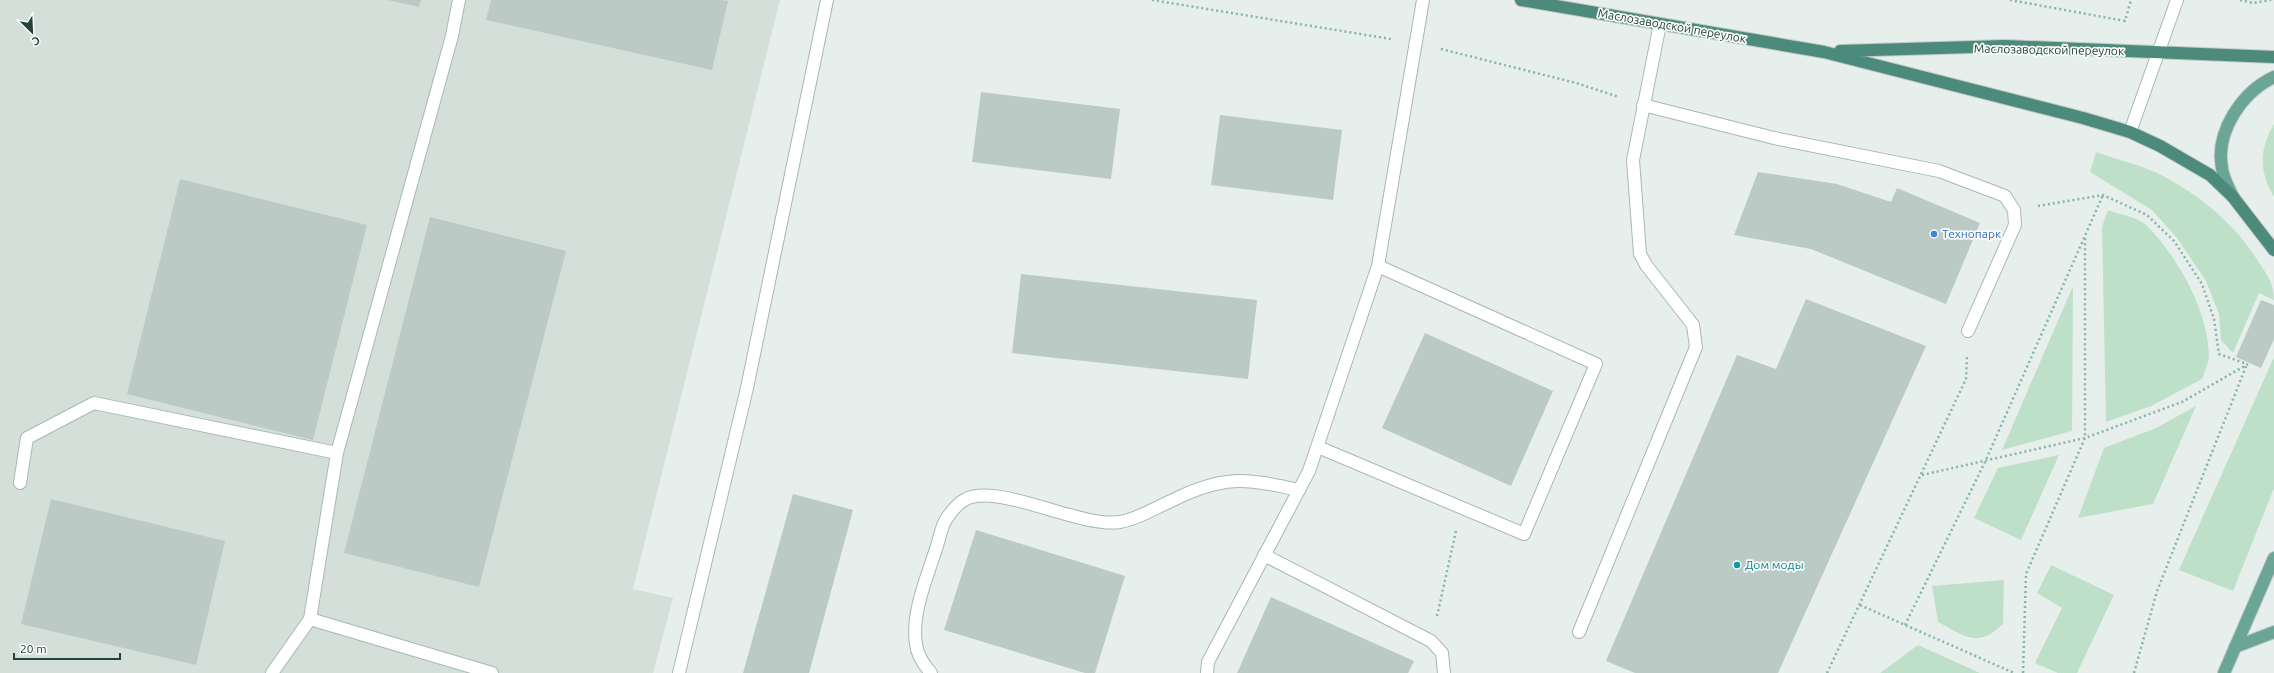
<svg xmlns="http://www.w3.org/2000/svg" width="2274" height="673" viewBox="0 0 2274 673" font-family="Ubuntu,sans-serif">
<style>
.built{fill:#d4dfda}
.green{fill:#bfe0c8}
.building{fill:#bbcac4}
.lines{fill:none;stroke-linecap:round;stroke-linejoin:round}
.service-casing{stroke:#a8b8b2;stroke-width:14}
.minor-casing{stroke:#a8b8b2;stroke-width:14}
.primary-casing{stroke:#c2cac8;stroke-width:14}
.trunk-casing{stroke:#c2cac8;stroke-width:14}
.path{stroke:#86b3a5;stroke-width:2.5;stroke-dasharray:2 3;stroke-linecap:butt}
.service{stroke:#fff;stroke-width:12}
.minor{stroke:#fff;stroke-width:12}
.primary{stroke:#6aa596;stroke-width:12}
.trunk{stroke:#4c8a7c;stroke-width:12}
.shop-dot{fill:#3f7fe0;stroke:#f7fbf9;stroke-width:1.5}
.culture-dot{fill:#0f9aa8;stroke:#f7fbf9;stroke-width:1.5}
.labels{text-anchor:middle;stroke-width:3.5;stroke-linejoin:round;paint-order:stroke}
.street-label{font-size:12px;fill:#24423a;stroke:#f7fbf9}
.shop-label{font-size:12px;fill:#366cbe;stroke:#f7fbf9;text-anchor:start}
.culture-label{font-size:12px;fill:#0d838f;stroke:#f7fbf9;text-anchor:start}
</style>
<rect width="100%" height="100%" fill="#e6efeb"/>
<path class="built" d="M0,0H780L633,589L673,598L653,673H0Z"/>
<path class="green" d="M2274,124V197C2259,172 2259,149 2274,124Z
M2096,152C2115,159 2137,164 2155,172C2196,192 2234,222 2258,261C2267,275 2274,283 2274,300L2259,293L2233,353L2221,340L2219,314L2206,281L2177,238L2152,210L2090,172Z
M2108,210C2118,214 2137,217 2145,224C2177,255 2208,310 2209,356C2209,363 2204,372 2202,379L2151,406L2106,422L2102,227Z
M2073,286L2072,431L2002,450Z
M2274,357V488L2233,591L2179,570Z
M2196,406L2153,504L2078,518L2104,448L2156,428Z
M2059,455L2021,540L1974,518L1998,468Z
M2051,565L2114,595L2077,673H2058L2035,663L2062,608L2037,593Z
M2004,580L2003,624C1977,649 1965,636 1938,622L1932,586Z
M1918,645L1980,673H1880Z"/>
<path class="building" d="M388,0H421L419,7Z
M491,0H721L728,1L712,70L486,20Z
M981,92L1120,109L1111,179L972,162Z
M1220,115L1342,130L1333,200L1211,185Z
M1758,172L1837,184L1891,202L1897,188L1980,223L1946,304L1811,249L1734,235Z
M180,179L367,225L313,440L127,394Z
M430,217L566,251L479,587L344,553Z
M1021,274L1257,300L1248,379L1012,353Z
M1806,299L1926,346L1778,673H1635L1606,661L1737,355L1776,369Z
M2261,300L2274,305V339L2261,368L2236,357Z
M1425,333L1553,391L1511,486L1382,428Z
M793,494L853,510L809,673H743Z
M51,499L225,541L196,665L21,624Z
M976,530L1125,576L1095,673H1085L944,630Z
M1271,597L1414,661L1408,673H1237Z"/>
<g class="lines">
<g class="service-casing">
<path id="service" d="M459,0L452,36L337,453L310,619L492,673
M1643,105L1774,138L1939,171L2005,196L2014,210L2015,225L1968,331
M1318,447L1524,534L1596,364L1378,266
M20,483L27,438L94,403L337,453
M1264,555L1431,641L1442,653L1444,673
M1579,632L1696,347L1693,325L1646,265L1640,254L1633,160L1660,24
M272,673L310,619
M679,673L747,388L827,0
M931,673C924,665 917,654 916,644C911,614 927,577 936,549C939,540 941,529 945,521C950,513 958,503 966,499C1000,483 1080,528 1120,522C1138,519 1155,508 1171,501C1223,475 1244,478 1299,490"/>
</g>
<g class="minor-casing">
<path id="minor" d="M2130,132L2177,0
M1207,673L1208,662L1309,471L1378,266L1423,0"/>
</g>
<g class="primary-casing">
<path id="primary" d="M2233,197C2229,188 2223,178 2222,168C2215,132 2242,92 2274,77
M2235,647L2274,632
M2224,673L2274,558"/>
</g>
<g class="trunk-casing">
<path id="trunk" d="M1521,0L1824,52L2083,118L2130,132L2160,146L2210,175L2233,197L2274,250
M1840,51L2005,46L2274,57"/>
</g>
<path class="path" d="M1152,0L1391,39
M2010,0L2125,21L2131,0
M2240,0L2253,3L2271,0
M1441,49L1576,83L1619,97
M2038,206L2103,195L2147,215L2174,241L2202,284L2214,319L2219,354L2247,364
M1922,475L2085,438L2182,402L2248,364
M1860,605L2014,673
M1437,616L1456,531
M1905,625L1985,462L2103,195
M1827,673L1966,379L1967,355
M2023,673L2026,574L2085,438V237
M2134,673L2157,591L2247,364"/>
<use href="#service" class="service"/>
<use href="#minor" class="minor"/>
<use href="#primary" class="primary"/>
<use href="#trunk" class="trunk"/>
</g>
<circle class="shop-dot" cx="1934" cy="234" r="4"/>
<circle class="culture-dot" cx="1737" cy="565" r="4"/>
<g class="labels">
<g class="street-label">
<text transform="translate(1672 26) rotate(10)" y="4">Маслозаводской переулок</text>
<text transform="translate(2049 50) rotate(1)" y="4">Маслозаводской переулок</text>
</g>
<g class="shop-label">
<text x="1942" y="238">Технопарк</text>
</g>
<g class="culture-label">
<text x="1745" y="569">Дом моды</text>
</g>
</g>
<g transform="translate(32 32) rotate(156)" stroke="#f7fbf9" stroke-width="3" paint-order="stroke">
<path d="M0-3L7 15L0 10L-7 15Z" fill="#24423a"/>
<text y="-6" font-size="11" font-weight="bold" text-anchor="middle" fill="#24423a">С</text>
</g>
<path d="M14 653v6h106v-6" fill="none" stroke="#24423a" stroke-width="2"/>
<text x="20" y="653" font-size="12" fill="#24423a" stroke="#f7fbf9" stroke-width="3" paint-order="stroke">20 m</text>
</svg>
